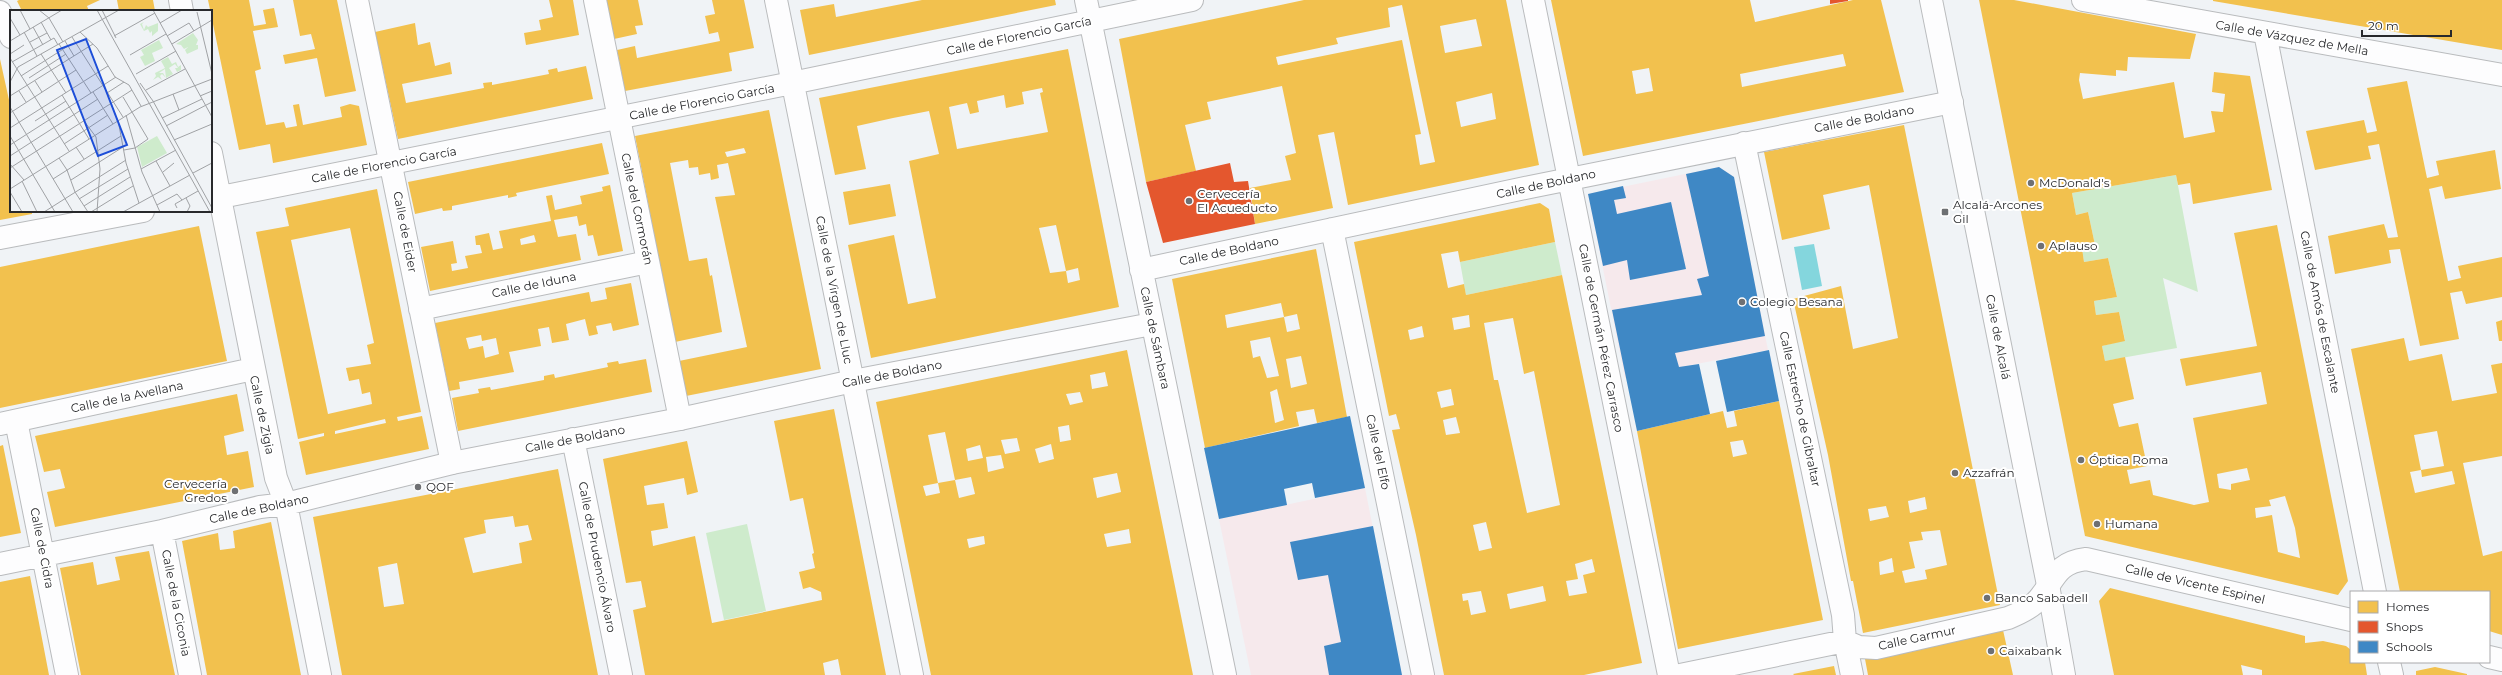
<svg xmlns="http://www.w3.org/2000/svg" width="2502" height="675" viewBox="0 0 2502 675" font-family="Montserrat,sans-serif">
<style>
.education{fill:#f6e9ec}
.green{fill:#ceebcc}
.water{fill:#84d6dd}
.homes{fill:#f2c14e;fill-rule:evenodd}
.shops{fill:#e4572e}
.schools{fill:#3f88c5}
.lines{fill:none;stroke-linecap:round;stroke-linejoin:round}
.pedestrian-casing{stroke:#b9bbbd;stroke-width:24}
.minor-casing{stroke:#b9bbbd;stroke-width:24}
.primary-casing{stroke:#b9bbbd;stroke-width:24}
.pedestrian{stroke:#fdfdfe;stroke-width:22}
.minor{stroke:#fdfdfe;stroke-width:22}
.primary{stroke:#fdfdfe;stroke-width:22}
.poi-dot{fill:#6e7073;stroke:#fff;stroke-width:1.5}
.labels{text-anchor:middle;stroke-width:4;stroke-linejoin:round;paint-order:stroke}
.street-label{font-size:12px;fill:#28292c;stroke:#fff}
.poi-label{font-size:12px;fill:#28292c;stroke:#fff;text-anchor:start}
.inset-road{fill:none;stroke:#a0a2a5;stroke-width:1}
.view{fill:#1d4ed8;fill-opacity:0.15;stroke:#1d4ed8;stroke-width:2}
.inset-edge{fill:none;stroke:#28292c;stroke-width:2}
</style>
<rect width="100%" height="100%" fill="#f0f3f6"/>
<path class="education" d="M1719,167L1734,177L1768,350L1625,378L1588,194Z
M1365,488L1402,675H1251L1219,519Z"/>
<path class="green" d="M2176,175L2198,292L2163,278L2177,348L2105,361L2102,346L2125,340L2119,312L2096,315L2094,301L2117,297L2108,258L2084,262L2082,248L2095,245L2088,212L2076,215L2072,193Z
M1555,242L1562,275L1466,295L1460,262Z
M747,524L766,611L724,620L706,533Z"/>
<path class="water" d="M1814,244L1822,286L1802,290L1794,247Z"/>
<path class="homes" d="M19,0H100L87,6L89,11H22L17,1Z
M117,0H153L155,11H119Z
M208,0H249L254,26L266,24L263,10L274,8L278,27L253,31L261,69L255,71L266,125L284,122L286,128L297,126L293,105L299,104L303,125L342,117L340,107L350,104L359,106L367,145L273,163L270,144L239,150Z
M293,0H337L356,91L325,97L317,58L285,64L283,55L315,49L311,34L300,36Z
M549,0H573L579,35L526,45L524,33L541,30L539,20L553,17Z
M606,0H638L643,25L635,26L637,34L614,39Z
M712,0H744L754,48L729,53L732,71L625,91L617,50L635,46L637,58L720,41L718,32L709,34L705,16L715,14Z
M922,0H1055L1056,5L809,55L800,10L834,4L836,17Z
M1304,0H1506L1539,165L1348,205L1334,132L1318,135L1333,208L1255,224L1250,188L1291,180L1285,156L1296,153L1282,86L1207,102L1211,119L1185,125L1196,171L1146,182L1119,39ZM1402,5L1435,162L1420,165L1415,135L1421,134L1402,40L1278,65L1276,57L1338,44L1336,38L1390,27L1388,8ZM1476,19L1482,46L1445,53L1440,26ZM1492,93L1496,119L1461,127L1456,102Z
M1551,0H1750L1755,22L1853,0H1881L1904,92L1583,156ZM1843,54L1846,66L1742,87L1740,74ZM1649,68L1653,91L1636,94L1632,71Z
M1979,0H2014L2196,34L2190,59L2128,57L2127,71L2116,70V76L2080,73L2079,80L2083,99L2174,82L2184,138L2215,132L2211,111L2223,112L2225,94L2212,92L2214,72L2250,76L2272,190L2193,204L2190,183L2178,185L2176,175L2072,193L2076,215L2088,212L2095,245L2082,248L2084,262L2108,258L2117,297L2094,301L2096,315L2119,312L2125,341L2102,346L2105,361L2125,357L2134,399L2113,404L2119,427L2138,423L2147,466L2127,470L2130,484L2150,480L2153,495L2194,505L2209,502L2193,418L2267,404L2261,372L2186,386L2180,359L2257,346L2234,233L2277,225L2348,581L2338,595L2085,536ZM2247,468L2250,480L2231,484V490L2219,488L2217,474ZM2285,496L2295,528L2300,558L2278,552L2272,515L2256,518L2255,508L2271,506L2269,500Z
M2213,0H2502V50L2213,1Z
M415,23L418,45L430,42L435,66L450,62L452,74L402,84L406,103L484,88L483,83L492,82V85L549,74L548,70L557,68L558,72L586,66L593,99L398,139L375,32Z
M1068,49L1119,307L871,358L848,245L894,235L908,304L936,298L909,161L939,154L929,111L893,118L857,126L866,169L835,175L819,98ZM1042,88L1043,92L1040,93L1048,132L957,149L949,107L967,103L970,114L979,112L977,101L1004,95L1006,108L1024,104L1022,92ZM1056,225L1066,271L1050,273L1039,228ZM1078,268L1080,280L1068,283L1066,271Z
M0,59L11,109V211H32V214L0,220Z
M2407,81L2427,178L2439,175L2436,161L2495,150L2501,189L2445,199L2442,186L2429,189L2448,281L2461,278L2458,266L2502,257V297L2466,304L2462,291L2450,293L2459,339L2420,346L2400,249L2389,250L2391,263L2335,274L2328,236L2384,224L2388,238L2398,237L2379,144L2368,146L2371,159L2315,170L2306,131L2364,120L2367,133L2377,131L2367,88Z
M769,110L821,369L686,396L679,361L747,347L715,197L735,195L728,163L717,165L719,178L711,180L710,173L699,175L698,167L689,168L688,160L670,163L689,261L707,258L710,276L712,275L722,332L675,342L635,136ZM744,148L746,153L727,157L725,152Z
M1904,125L2000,605L1863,633L1853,581H1851L1828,455L1793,299L1841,286L1853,349L1898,338L1869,185L1823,195L1830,229L1782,240L1764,152ZM1925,497L1927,509L1910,513L1908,501ZM1886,506L1889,517L1870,521L1868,509ZM1940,530L1947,565L1925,570L1927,579L1905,583L1902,571L1915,568L1909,542L1923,540L1921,532ZM1892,558L1894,572L1880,575L1879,562Z
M602,143L609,174L516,193L517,196L508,198V195L452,206V210L443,211L442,208L415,214L408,182Z
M890,184L896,216L849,225L843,192Z
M610,185L623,251L598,256L593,235L588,236L586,224L579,226L577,216L554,220L558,237L576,234L581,260L430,291L421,247L453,241L457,263L451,264L452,271L468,268L465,256L482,253L480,245H476L475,236L489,233L493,250L503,248L499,231L551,221L546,196L552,195L555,210L582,204L580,196L603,191L602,187ZM534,235L536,242L521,245L520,239Z
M377,189L421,412L397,417L398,421L422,416L429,449L306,475L299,442L324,436V433L298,439L256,232L289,226L285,208ZM350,228L374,343L367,345L371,364L346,368L349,381L359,379L362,394L370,392L372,404L328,414L291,240ZM385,419L386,423L335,434V431Z
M1540,203L1549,209L1555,242L1460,262L1458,251L1441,254L1448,288L1464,284L1466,295L1562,275L1642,663L1584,675H1444L1416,535L1392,430L1400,429L1396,414L1389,416L1354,242ZM1469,315L1470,327L1454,330L1452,318ZM1513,318L1524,374L1534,371L1560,505L1527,513L1498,380H1494L1484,323ZM1422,326L1424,337L1410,340L1408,330ZM1451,389L1454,405L1441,408L1437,392ZM1456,417L1460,433L1446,435L1443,420ZM1486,522L1492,548L1479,551L1473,525ZM1592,559L1595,572L1583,575L1587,593L1569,596L1566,581L1578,579L1575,564ZM1543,586L1546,601L1510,609L1507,594ZM1481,591L1486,612L1471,615L1468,600L1463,601L1462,594Z
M199,226L227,361L0,408V267Z
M1316,249L1347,417L1317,423L1314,409L1296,412L1299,426L1205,448L1172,279ZM1281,303L1284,317L1227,328L1225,315ZM1297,314L1300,329L1287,332L1284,317ZM1270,337L1279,376L1267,378L1260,356L1253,358L1250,341ZM1301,356L1307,384L1291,388L1286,359ZM1277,389L1284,420L1275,423L1270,392Z
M631,283L639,325L613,331L611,323L596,326L598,334L589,336L585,319L566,324L569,340L552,343L549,327L538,329L541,346L509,352L514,372L459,382L460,389L449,391L435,323L589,292L591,302L607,299L605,288ZM481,335L482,341L496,338L499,354L485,358L483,346L469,349L466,338Z
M2502,320V341H2499L2496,322Z
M2404,338L2409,361L2442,354L2452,401L2497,393L2491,365L2502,363V456L2463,463L2483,556L2502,551V635L2489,631V592H2400L2351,349ZM2437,431L2444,466L2421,470L2422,477L2452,471L2455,484L2415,493L2410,472L2421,470L2414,435Z
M1127,350L1193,675H931L876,402ZM1105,372L1108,386L1092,389L1090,375ZM1080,392L1083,402L1070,405L1066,394ZM1069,425L1071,440L1060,442L1058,427ZM945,432L955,480L971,477L975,494L959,498L955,480L938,483L928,435ZM1017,438L1020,451L1005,454L1001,440ZM1051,444L1054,459L1039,463L1035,449ZM980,445L983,458L968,461L966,449ZM1001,455L1004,468L988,472L986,457ZM1117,473L1121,492L1097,498L1093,478ZM938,483L940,493L926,496L923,486ZM1129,529L1131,543L1107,547L1104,534ZM984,536L985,544L969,548L967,539Z
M646,359L652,392L458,431L452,398L479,393L478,389L490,387L491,390L544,380V376L554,374L555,378L608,367L607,363L618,361L619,364Z
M237,394L244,431L224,436L227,455L248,451L254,487L55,527L47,492L65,488L60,469L44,472L35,436Z
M1779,401L1823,620L1678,649L1637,431L1723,411L1727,428L1737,426L1734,411ZM1743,440L1747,454L1733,457L1730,442Z
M834,409L886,675H841L838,659L823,663L825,675H645L633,610L646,607L641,581L626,583L603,459L687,441L698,492L687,495L684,478L644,486L647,505L664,503L668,528L651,531L653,546L695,536L712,623L822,600L821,592L810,587L803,589L799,572L815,568L812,554L814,553L803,498L790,501L774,421Z
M3,445L21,533L0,537V446Z
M558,469L598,675H342L313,517ZM513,516L515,527L528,525L532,540L519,543L522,563L473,573L464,538L486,533L484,520ZM397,563L404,604L384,607L378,567Z
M271,522L301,675H207L182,541L218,533L220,550L235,548L233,531Z
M149,551L175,675H81L60,568L93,562L97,585L120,580L115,557Z
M30,576L49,675H0V582Z
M2110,588L2305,636V643L2323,641L2346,646L2351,650V662H2365L2367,675H2262V670L2241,665L2243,675H2114L2099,601Z
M2003,630L2013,675H1868L1865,659Z
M1834,666L1836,675H1794L1793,674Z
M2435,667L2467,674V675H2416V671Z"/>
<path class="shops" d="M1830,0H1848V1L1830,4Z
M1230,163L1234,182L1248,181L1255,224L1163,243L1146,182Z"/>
<path class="schools" d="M1719,167L1734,177L1765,336L1675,353L1679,367L1699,364L1710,414L1637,431L1612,310L1702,295L1697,279L1709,276L1686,174Z
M1623,186L1626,198L1614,200L1617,214L1671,202L1686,269L1630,280L1627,260L1603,266L1588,194Z
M1769,350L1779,401L1727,412L1716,361Z
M1350,416L1365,488L1315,498L1312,483L1284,489L1287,505L1219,519L1204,448Z
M1373,526L1402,675H1329L1324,646L1341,642L1328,575L1298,580L1290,542Z"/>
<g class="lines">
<g class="pedestrian-casing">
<path id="pedestrian" d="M357,0L452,463
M595,0L680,419
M420,309L648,262"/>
</g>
<g class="minor-casing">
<path id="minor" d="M180,0L182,11
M776,0L912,675
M1086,0L1225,675
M1533,0L1669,675
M2083,0L2502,75
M0,12L11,37
M2265,33L2375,592
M1744,143L1843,615L1845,641L1852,675
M211,153L276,478L286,504L320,675
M211,199L792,83L1192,0
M1332,229L1423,675
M0,238L143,211
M1141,270L1530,187L1952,102
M16,421L67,675
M0,424L253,369
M573,439L621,675
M162,531L190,675
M0,564L162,531L260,507L286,504L452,463L680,419L853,381L1152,324
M2489,657L2502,660
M2389,662L2392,675
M1680,675L1845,641L1859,647L1876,648L2008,618C2018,614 2027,610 2035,603C2055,583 2053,563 2086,559L2351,620"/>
</g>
<g class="primary-casing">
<path id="primary" d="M1931,0L2048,585L2064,675"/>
</g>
<use href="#pedestrian" class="pedestrian"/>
<use href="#minor" class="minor"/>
<use href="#primary" class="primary"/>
</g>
<g class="poi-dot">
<circle cx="2031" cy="183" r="4"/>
<circle cx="1189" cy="201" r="4"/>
<rect x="1941" y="208" width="8" height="8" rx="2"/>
<circle cx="2041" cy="246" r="4"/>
<circle cx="1742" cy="302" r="4"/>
<circle cx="2081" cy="460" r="4"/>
<circle cx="1955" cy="473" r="4"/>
<circle cx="418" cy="487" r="4"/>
<circle cx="235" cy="491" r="4"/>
<circle cx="2097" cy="524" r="4"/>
<circle cx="1987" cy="598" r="4"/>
<circle cx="1991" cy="651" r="4"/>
</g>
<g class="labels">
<g class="street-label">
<text transform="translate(1019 36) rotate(-12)" y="4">Calle de Florencio García</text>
<text transform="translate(2292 38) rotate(10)" y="4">Calle de Vázquez de Mella</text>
<text transform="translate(702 102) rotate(-11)" y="4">Calle de Florencio García</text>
<text transform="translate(1864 119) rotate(-11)" y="4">Calle de Boldano</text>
<text transform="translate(384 165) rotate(-11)" y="4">Calle de Florencio García</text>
<text transform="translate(1546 184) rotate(-12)" y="4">Calle de Boldano</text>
<text transform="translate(637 209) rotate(78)" y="4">Calle del Cormorán</text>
<text transform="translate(405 232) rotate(79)" y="4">Calle de Eider</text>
<text transform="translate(1229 251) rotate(-12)" y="4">Calle de Boldano</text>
<text transform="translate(534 285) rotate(-12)" y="4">Calle de Iduna</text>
<text transform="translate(834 290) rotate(79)" y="4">Calle de la Virgen de Lluc</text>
<text transform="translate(2320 312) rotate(79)" y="4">Calle de Amós de Escalante</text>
<text transform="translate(1998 337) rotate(79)" y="4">Calle de Alcalá</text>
<text transform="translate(1155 338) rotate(78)" y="4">Calle de Sámbara</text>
<text transform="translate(1601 338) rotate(79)" y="4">Calle de Germán Pérez Carrasco</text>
<text transform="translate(892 374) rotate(-11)" y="4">Calle de Boldano</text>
<text transform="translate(127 397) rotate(-12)" y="4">Calle de la Avellana</text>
<text transform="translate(1800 409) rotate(78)" y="4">Calle Estrecho de Gibraltar</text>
<text transform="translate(262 415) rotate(78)" y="4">Calle de Zigia</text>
<text transform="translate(575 439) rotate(-11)" y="4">Calle de Boldano</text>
<text transform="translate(1378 452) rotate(78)" y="4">Calle del Elfo</text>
<text transform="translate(259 509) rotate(-12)" y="4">Calle de Boldano</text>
<text transform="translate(42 548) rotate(79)" y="4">Calle de Cidra</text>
<text transform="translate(597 557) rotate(79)" y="4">Calle de Prudencio Álvaro</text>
<text transform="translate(2195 584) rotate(13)" y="4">Calle de Vicente Espinel</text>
<text transform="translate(176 603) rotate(79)" y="4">Calle de la Ciconia</text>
<text transform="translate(1917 638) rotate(-12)" y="4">Calle Garmur</text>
</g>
<g class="poi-label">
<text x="2039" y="187">McDonald's</text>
<text x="1197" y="198">Cervecería<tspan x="1197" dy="14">El Acueducto</tspan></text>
<text x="1953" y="209">Alcalá-Arcones<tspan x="1953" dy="14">Gil</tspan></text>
<text x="2049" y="250">Aplauso</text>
<text x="1750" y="306">Colegio Besana</text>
<text x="2089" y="464">Óptica Roma</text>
<text x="1963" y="477">Azzafrán</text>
<text x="227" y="488" text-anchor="end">Cervecería<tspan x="227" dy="14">Gredos</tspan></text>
<text x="426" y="491">QOF</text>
<text x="2105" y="528">Humana</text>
<text x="1995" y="602">Banco Sabadell</text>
<text x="1999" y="655">Caixabank</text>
</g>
</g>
<g transform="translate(10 10)">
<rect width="202" height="202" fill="#f0f3f6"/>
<path d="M134,12L132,14L134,20L136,15L138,17L148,13V21L142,26V21L140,23L138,19L134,21L130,14ZM183,23L188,30L186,35H188V39L177,44L175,40L178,37L174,39L171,35L166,34ZM149,30L153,38L142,43L145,51L135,56L130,47L134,45L131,40ZM158,47L162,54L166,52L168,57L171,55V60L167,62L165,58H168L165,54L159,58L163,64L156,68L155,59L149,63H153L156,68L152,64L150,66L152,70L148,67L143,70L146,66L145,63L155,58L151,51ZM147,126L157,143L132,157L127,137Z" fill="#ceebcc"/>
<path class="inset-road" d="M10,0L20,19M29,0L39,8L53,32M87,0L200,202M92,0L106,28M143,0L202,107M187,2L202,64M0,8L10,25M31,12L41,30M150,13L172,0M23,17L33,35M14,22L27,46M70,22L87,38L105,67L119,75L131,96M104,26L145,3M157,26L179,13L184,21M62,27L113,107M0,31L52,0M55,31L64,46M20,32L37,23M49,34L81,83M162,34L202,10M0,44L14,35M31,44L56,83M120,45L156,24M0,48L59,141M2,52L44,28L48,35M126,64L166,41M11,66L58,36M19,68L56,44M25,71L32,82M0,72L8,57L109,0M130,73L143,91L202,198M136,80L175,59M9,81L16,92M83,82L103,114M97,83L114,72M163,84L169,100M52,85L79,129M0,86L83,34M190,86L202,81M113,87L138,129L125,138L114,140M0,97L63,202M0,103L66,60M116,105L132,162L150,202M152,108L192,89M108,110L116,153L129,193M25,111L56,91M74,111L86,127L90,159L87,202M156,116L202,92M0,118L98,56M0,126L45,202M164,130L202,114M54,134L98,105M0,135L106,67M66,137L74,149M0,146L88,89M49,148L57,160L65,182L78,202M146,151L160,176M0,154L14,170M0,158L122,80M131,159L166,140M153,162L164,153M183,163L202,153M43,169L111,126M61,170L113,137M12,171L27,202M0,179L130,97L202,69M0,182L12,202M176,188L180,196L177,202M69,189L118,159M147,195L167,184L172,190M74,196L120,167M167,198L165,194L188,181M34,202L116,150M81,202L123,176M113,202L180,165"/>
<path class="view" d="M76,29L117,135L88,146L47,40Z"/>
<rect width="202" height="202" class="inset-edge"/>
</g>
<rect x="2350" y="591" width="140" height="72" fill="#ffffff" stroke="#a9a9ab"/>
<rect x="2358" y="601" width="20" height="12" fill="#f2c14e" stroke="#a9a9ab"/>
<text x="2386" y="611" font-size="12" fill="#28292c">Homes</text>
<rect x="2358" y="621" width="20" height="12" fill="#e4572e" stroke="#a9a9ab"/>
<text x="2386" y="631" font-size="12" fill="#28292c">Shops</text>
<rect x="2358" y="641" width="20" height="12" fill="#3f88c5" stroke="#a9a9ab"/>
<text x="2386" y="651" font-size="12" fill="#28292c">Schools</text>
<path d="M2362 30v6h89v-6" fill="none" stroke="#28292c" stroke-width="2"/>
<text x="2368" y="30" font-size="12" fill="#28292c" stroke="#ffffff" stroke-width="3" paint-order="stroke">20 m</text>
</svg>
